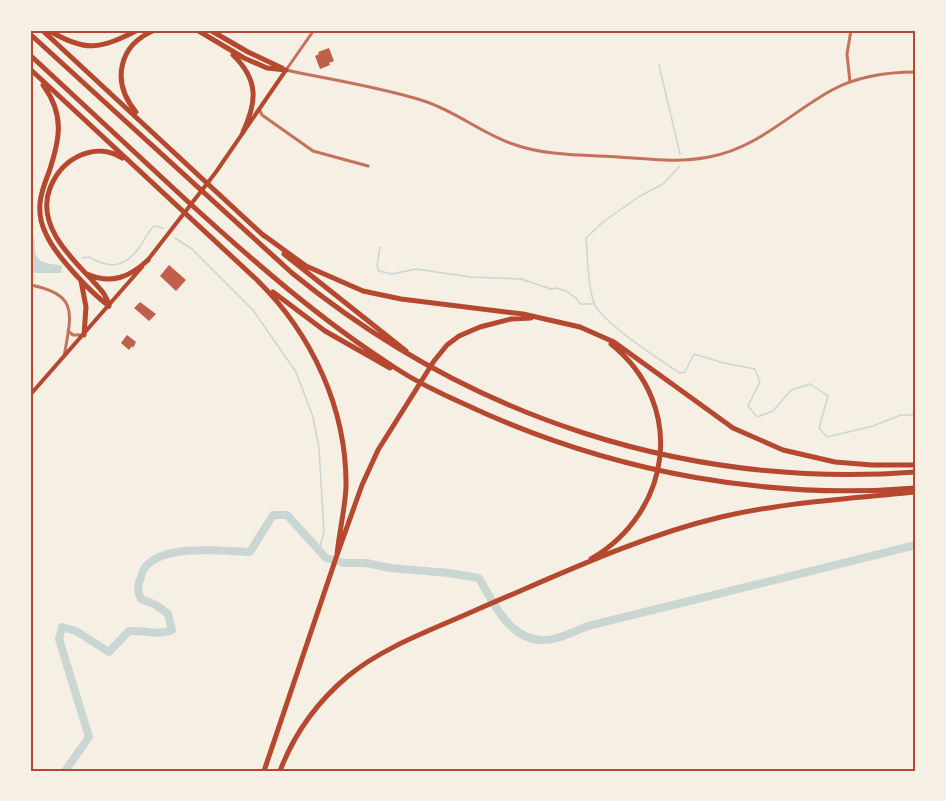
<svg xmlns="http://www.w3.org/2000/svg" width="946" height="801" viewBox="0 0 946 801" font-family="'Public Sans',sans-serif">
<style>
.water{fill:#c9d6d2}
.lines{fill:none;stroke-linecap:round;stroke-linejoin:round}
.stream{stroke:#c9d6d2;stroke-width:1.5}
.river{stroke:#c9d6d2;stroke-width:8}
.building{fill:#bf614a}
.minor{stroke:#c5725c;stroke-width:3}
.tertiary{stroke:#c5725c;stroke-width:3}
.secondary{stroke:#b5482f;stroke-width:4}
.motorway{stroke:#b5482f;stroke-width:5}
.neatline{fill:none;stroke:#b5482f;stroke-width:2}
</style>
<rect width="100%" height="100%" fill="#f6efe4"/>
<path class="water" d="M30,235H33C35,242 35,244 35,250C35,265 52,263 62,266L61,273H30Z"/>
<g class="lines">
<path class="stream" d="M659,65L680,154
M679,167L663,184L640,196L603,222L586,238C588,258 587,283 594,303C602,323 660,360 680,373L685,372L694,354L724,363L755,369L760,382L748,406L757,417L773,411L791,390L810,384L828,396L819,428L827,437L873,426L901,415H916
M175,238L192,249L253,310L296,372L313,417L319,448L324,532L319,550
M380,247L377,266L379,271L392,274L416,269L471,277L521,279L551,289L557,288L566,291L576,298L580,304H593
M82,258L89,257C108,268 123,269 138,249C144,241 147,233 154,226L163,228"/>
<path class="river" d="M65,771L89,737L59,639L62,627L76,631L109,652L129,631C144,630 158,636 172,630L168,614L156,605L141,599C137,592 137,585 141,577C142,573 144,568 147,565C168,544 222,551 250,552L273,515H287L326,558L344,563H366L390,568L449,573L479,578C496,608 515,650 557,638C568,635 578,630 588,626L916,545"/>
</g>
<path class="building" d="M329,48L334,61L329,63L330,65L320,69L315,56L319,54L318,52Z
M169,265L186,280L176,291L160,276Z
M140,302L156,314L149,321L134,308Z
M127,335L136,342L133,348L132,346L129,350L121,343Z"/>
<g class="lines">
<path class="minor" d="M850,82L847,54L851,30
M259,109L262,115L313,151L368,166
M30,285C80,294 71,315 64,357
M68,331L73,335H82"/>
<path class="tertiary" d="M314,30L286,70C332,80 380,87 424,101C455,111 480,132 510,143C544,156 582,155 618,157C648,159 679,163 709,157C758,148 790,113 832,90C858,76 887,72 916,72"/>
<path class="secondary" d="M147,261L216,172L286,70
M30,395L142,267"/>
<path class="motorway" d="M42,30L264,236
M48,30C86,53 100,49 138,30
M197,30L244,58L267,68L286,70
M210,30L248,52L282,68
M30,34L292,273C470,418 686,489 916,472
M30,55C81,103 133,151 185,199C252,260 320,320 397,369C425,387 455,400 484,413C620,473 768,500 916,488
M233,55C259,80 257,102 243,132
M30,69L257,280C312,334 347,409 346,487C345,510 339,532 337,555
M43,85C65,115 60,139 49,172C45,182 41,192 40,203C39,214 41,224 46,234C55,255 91,293 109,306
M136,112C111,82 118,45 155,30
M262,234L306,266L363,291L401,299L523,314L580,327L614,342L733,428L783,450L835,462L872,465H916
M284,254L406,351
M87,274C111,285 130,277 148,260
M81,281L86,307L84,335
M273,292L325,331L390,368
M109,306C107,295 100,289 92,280C69,256 36,224 50,188C56,173 67,161 81,155C95,149 110,150 122,158
M591,559C672,512 687,405 611,344
M264,771L337,555L362,485L378,450L434,361L447,345L459,336L480,327L511,319L531,318
M280,771C294,734 317,702 348,676C385,646 432,630 476,610C556,576 637,537 721,517C785,502 850,499 914,492"/>
</g>
<rect width="946" height="801" fill="none" stroke="#f6efe4" stroke-width="63"/>
<rect x="32" y="32" width="882" height="738" class="neatline"/>
</svg>
